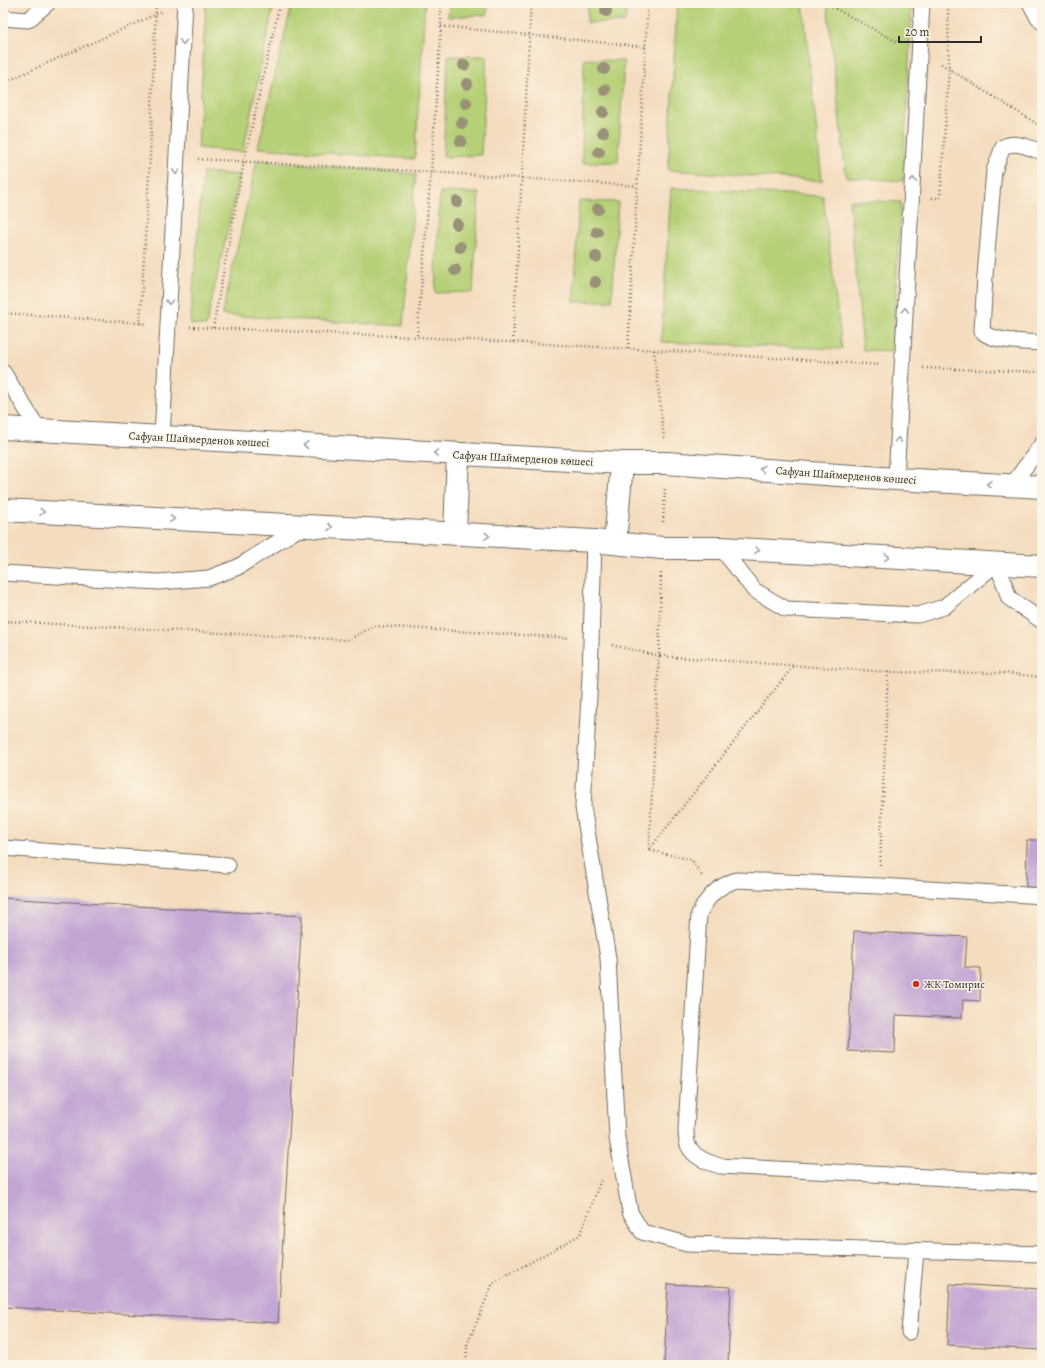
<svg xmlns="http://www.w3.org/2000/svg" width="1045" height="1368" viewBox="0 0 1045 1368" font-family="Alegreya,serif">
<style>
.green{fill:#b5d076;stroke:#707e50}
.building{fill:#c1a5d3}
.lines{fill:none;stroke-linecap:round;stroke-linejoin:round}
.lane-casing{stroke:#71695f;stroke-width:17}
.secondary-casing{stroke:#71695f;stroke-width:24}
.path{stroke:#71695f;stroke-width:2.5;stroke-dasharray:1 3;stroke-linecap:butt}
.lane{stroke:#fff;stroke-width:15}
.secondary{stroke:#fff;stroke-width:22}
.tree{fill:#999278}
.oneway{stroke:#a0a0a0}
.poi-dot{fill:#c8321e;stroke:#fcf5e5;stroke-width:1.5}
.labels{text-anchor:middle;stroke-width:3;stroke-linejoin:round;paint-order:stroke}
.street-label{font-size:11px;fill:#2b2b2b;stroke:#fcf5e5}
.poi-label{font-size:11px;fill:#2b2b2b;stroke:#fcf5e5;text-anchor:start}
</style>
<rect width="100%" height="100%" fill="#fcf5e5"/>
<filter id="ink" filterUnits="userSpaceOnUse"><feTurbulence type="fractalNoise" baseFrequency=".025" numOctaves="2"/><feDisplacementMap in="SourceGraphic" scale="8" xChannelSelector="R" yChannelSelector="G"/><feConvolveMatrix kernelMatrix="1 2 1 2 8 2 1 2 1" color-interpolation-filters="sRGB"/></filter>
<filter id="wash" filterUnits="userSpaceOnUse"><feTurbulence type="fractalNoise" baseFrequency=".012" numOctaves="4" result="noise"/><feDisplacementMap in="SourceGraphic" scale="16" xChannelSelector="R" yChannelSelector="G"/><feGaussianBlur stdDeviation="0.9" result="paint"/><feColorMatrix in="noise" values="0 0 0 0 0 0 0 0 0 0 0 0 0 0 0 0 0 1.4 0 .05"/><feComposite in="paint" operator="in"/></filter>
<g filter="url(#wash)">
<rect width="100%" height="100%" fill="#f4ddbf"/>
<path class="green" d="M206,3H274L243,152L198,148Z
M292,3H425L415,159L258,148Z
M449,3H488L487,15L448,17Z
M588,3H627L625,22L587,23Z
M677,3H803L822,181L668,170Z
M827,3H912L903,181L846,177Z
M448,56H487L481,155L443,157Z
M584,59L624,61L618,162L582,163Z
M257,160L416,174L403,326L222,315Z
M203,172L240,175L206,326L190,324Z
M671,188L823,196L842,349L661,342Z
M440,192L479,193L473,292L435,293Z
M849,200L901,202L892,351L863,350Z
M579,201L618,202L612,301L573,302Z"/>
<g id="blocks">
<path class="building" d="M1027,840H1042V887H1026Z
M3,898L302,916L278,1323L3,1307Z
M854,931L967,937L965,967L981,968L980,1001L963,1000L962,1018L896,1015L895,1053L848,1051Z
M668,1284L731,1287L728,1365H664Z
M950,1284L1042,1289V1350L947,1345Z"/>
</g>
</g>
<g filter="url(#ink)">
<use href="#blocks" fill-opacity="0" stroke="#71695f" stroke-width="1"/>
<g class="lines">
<g class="lane-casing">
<path id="lane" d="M1030,3L1038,18L1042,22
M3,18L28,20L48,3
M1042,152C1029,148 1016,140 1003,147L994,171L985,276L982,331C991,342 1028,342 1042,343
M3,372L39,430
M162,437L185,3
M896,479L922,3
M1012,485L1042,444
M594,541L590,677L583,807L608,958L617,1138L630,1212L642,1232L687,1244L1042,1254
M721,548L754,590L786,609L918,615L944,607L997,563L1009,598L1042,621
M3,573L159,582L209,578L238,567L303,526
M3,848L228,865
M1042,896L879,886L736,880C717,887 708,896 699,914L686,1129C686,1134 686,1140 688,1145C694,1158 707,1162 720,1166L1042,1183
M909,1332L916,1251"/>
</g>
<g class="secondary-casing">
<path id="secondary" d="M3,428L622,463H666L896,479L1042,487
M3,510L594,541L662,548H721L1042,566
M455,534L458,454
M615,543L622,463"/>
</g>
<path class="path" d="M441,3V26L431,172L637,186
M825,3L899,43
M948,3L1008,7
M441,26L646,47
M941,64L1042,127
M3,83L163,11
M198,159L431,172L417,337
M932,198H940L949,69L948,3
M3,313L140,323L150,157L156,3
M140,323L147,324
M190,327L417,337L654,350L880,365
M213,328L244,161L280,3
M513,342L531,3
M628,348L648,3
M654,350L664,439
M923,368L1042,372
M663,522L665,488
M661,573L659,656L888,672L1004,673L1042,677
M3,621L348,640L374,626L570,638
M612,645L659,656L649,850L692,860L702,876
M649,850L794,665
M880,865L888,672
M466,1365L467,1345L493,1283L580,1235L601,1180"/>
<use href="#lane" class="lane"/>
<use href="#secondary" class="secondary"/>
</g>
<g class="tree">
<circle cx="606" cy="11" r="6"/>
<circle cx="464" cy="65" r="6"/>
<circle cx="604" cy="69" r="6"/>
<circle cx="467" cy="84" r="6"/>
<circle cx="605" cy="90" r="6"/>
<circle cx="466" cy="103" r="6"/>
<circle cx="603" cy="112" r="6"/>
<circle cx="462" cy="123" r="6"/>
<circle cx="603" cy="132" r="6"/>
<circle cx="461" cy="141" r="6"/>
<circle cx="599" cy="152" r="6"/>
<circle cx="457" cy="202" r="6"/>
<circle cx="598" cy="209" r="6"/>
<circle cx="457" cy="224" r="6"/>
<circle cx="597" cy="232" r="6"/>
<circle cx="460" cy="247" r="6"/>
<circle cx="596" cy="257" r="6"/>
<circle cx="455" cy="270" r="6"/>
<circle cx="595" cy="282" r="6"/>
</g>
<defs><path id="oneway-chevron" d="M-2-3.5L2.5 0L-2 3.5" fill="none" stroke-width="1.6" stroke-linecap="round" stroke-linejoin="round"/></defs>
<g class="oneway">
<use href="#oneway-chevron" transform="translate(183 42) rotate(93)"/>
<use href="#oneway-chevron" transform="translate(176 172) rotate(93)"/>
<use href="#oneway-chevron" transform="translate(913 180) rotate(-87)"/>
<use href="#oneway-chevron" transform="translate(169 302) rotate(93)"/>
<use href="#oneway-chevron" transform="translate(905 310) rotate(-87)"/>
<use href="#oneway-chevron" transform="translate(898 440) rotate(-87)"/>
<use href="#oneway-chevron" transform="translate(306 445) rotate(-177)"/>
<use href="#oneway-chevron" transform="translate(436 453) rotate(-177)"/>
<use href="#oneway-chevron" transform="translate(762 469) rotate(-176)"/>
<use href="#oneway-chevron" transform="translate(989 484) rotate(-177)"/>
<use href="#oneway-chevron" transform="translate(42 512) rotate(3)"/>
<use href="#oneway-chevron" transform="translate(172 519) rotate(3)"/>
<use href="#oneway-chevron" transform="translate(330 527) rotate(3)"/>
<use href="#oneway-chevron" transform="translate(487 536) rotate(3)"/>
<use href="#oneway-chevron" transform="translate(757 550) rotate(3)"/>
<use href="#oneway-chevron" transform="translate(887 557) rotate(3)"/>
</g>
</g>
<circle class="poi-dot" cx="916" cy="984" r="4"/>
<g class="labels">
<g class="street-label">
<text transform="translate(199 439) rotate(3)" y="4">Сафуан Шаймерденов көшесі</text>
<text transform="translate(523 458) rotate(3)" y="4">Сафуан Шаймерденов көшесі</text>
<text transform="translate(846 475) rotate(4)" y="4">Сафуан Шаймерденов көшесі</text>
</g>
<g class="poi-label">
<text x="924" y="988">ЖК Томирис</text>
</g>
</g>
<rect width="1045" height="1368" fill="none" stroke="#fcf5e5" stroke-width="16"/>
<path d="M899 36v6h82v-6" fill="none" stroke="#2b2b2b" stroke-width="2"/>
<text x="905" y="36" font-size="12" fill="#2b2b2b" stroke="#fcf5e5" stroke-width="3" paint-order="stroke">20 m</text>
</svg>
